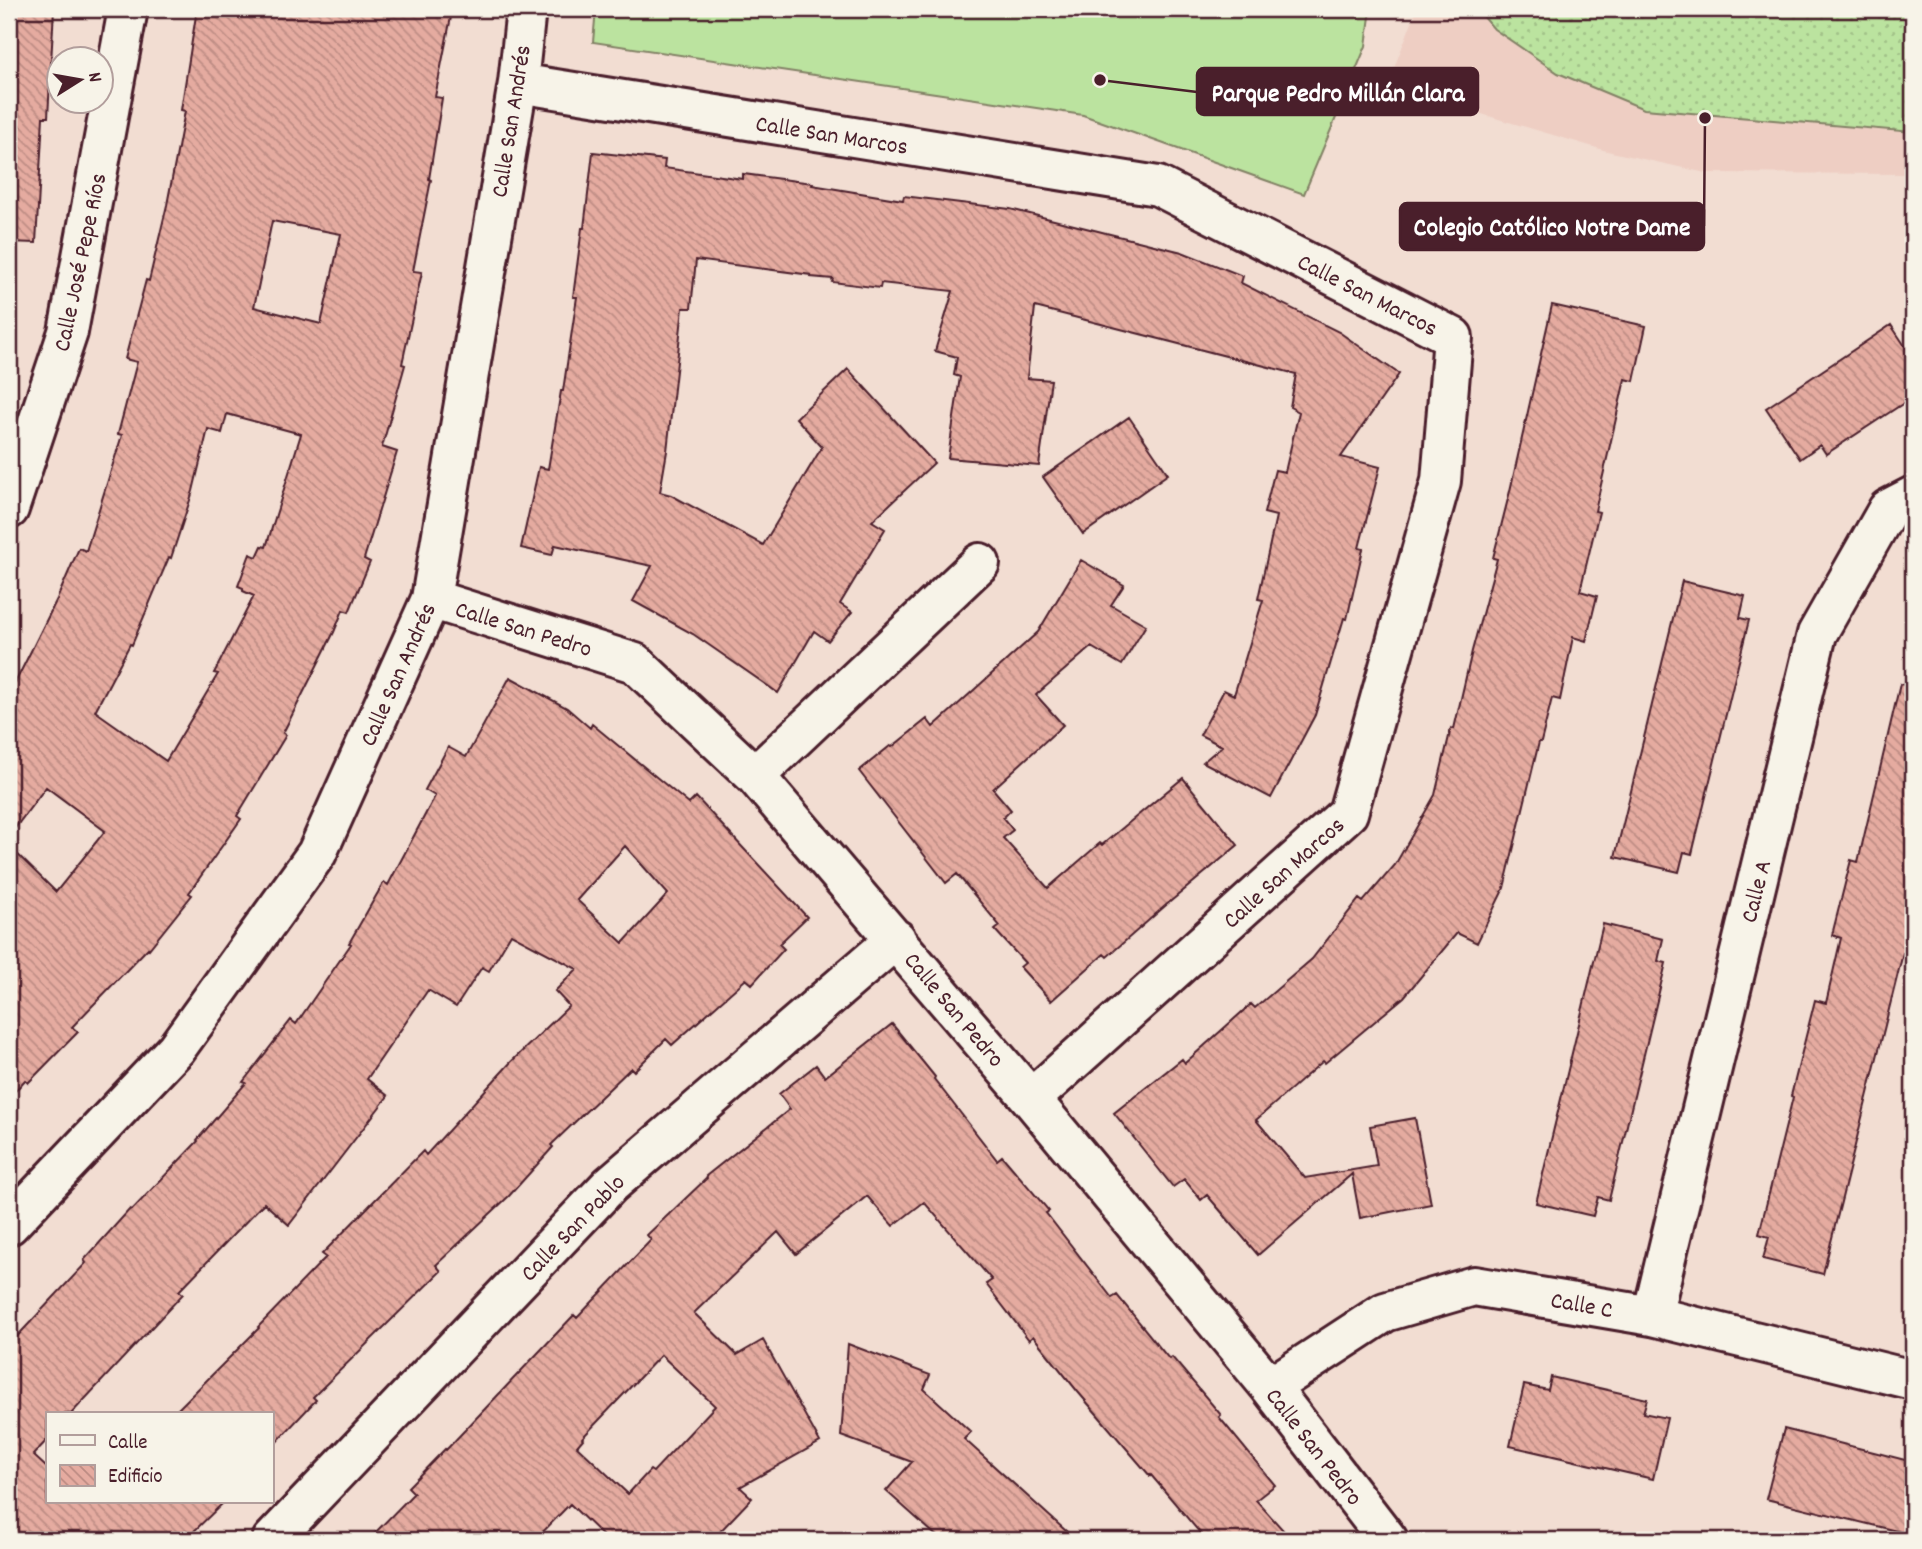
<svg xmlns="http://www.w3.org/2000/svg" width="1922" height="1549" viewBox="0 0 1922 1549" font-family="Dekko,sans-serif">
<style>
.built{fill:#eecec3}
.grass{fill:url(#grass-dots);stroke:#828165;stroke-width:2}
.garden{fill:#bbe39f;stroke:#828165;stroke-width:2}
.building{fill:url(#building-back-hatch);stroke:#4a1f2b;stroke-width:2;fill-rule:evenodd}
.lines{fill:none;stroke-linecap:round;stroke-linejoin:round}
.minor-casing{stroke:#4a1f2b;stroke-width:44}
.minor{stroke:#f7f3e8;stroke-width:38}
.labels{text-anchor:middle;stroke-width:6;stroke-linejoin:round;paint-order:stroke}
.street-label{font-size:24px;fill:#4a1f2b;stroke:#f7f3e8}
.leader{fill:none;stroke:#4a1f2b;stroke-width:2.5}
.callout-dot{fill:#4a1f2b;stroke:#f7f3e8;stroke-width:2.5}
.callout{fill:#4a1f2b;stroke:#4a1f2b;stroke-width:2.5}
.callout-label{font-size:26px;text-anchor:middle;font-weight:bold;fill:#fff}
</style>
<defs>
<pattern id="grass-dots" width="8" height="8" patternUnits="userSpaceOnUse" patternTransform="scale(1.75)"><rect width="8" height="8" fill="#bbe39f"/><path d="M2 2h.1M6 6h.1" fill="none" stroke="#a2c289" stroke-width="1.8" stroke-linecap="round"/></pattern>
<pattern id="building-back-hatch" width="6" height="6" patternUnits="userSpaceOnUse" patternTransform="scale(1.75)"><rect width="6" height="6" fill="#e5aba0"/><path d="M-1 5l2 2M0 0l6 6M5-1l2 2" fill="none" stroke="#bc8b83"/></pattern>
</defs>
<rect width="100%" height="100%" fill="#f2ddd2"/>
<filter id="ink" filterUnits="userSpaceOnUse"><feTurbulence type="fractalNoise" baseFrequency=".0143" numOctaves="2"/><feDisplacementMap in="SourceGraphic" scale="14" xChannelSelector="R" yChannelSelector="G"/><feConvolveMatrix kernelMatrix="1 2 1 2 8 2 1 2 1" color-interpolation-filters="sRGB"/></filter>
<g filter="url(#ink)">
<path class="built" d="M1417,9H1913V174L1706,173L1607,151L1387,86Z"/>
<path class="grass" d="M1477,9H1913V132L1644,109L1558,73L1494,29Z"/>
<path class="garden" d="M596,9H1371L1366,46L1304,194L1083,115L593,42Z"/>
<path class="building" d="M9,9H54L48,117H43L36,243L9,242Z
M197,9H410L451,17L435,97L442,98L429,179L431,180L413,271L422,272L402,364L405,365L382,447L397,452L364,559L370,562L349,612L343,610L334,632L283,733L286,735L237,816L241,819L189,893L192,895L149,949L148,948L72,1027L78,1032L28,1083L25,1080L9,1098V846L56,892L105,831L46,787L9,836V695L57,599L79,548L86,551L122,435L118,434L137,362L125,359L146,280L149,281L167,205L185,111L181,110ZM272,221L341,234L321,324L254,307ZM227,414L301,434L266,547L262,546L257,557L250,554L238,586L243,588V591L254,596L214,673L218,674L166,761L95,711L130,644L132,645L169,557L171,558L193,491L208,429L222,433Z
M593,152L665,160L664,168L743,179V174L813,183L812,185L903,200L904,196L1010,209L1182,252L1243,276L1241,283L1339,332L1399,374L1341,457L1380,467L1359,548L1363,549L1347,619L1344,618L1315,715L1271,798L1203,762L1222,746L1200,735L1224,690L1234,695L1263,600L1258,599L1276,516L1264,513L1275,470L1285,472L1299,412L1290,407L1296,374L1035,307L1027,378L1051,380L1039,466L948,458L960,377L954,375L957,357L935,351L953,291L881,283L880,288L832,282L833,279L811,277V275L696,260L691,308H683L667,451L660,492L671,495L763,545L822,447L796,418L848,369L934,463L872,521L885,529L840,604L852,612L828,641L814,631L778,693L693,634L633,601L652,566L555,545L552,555L521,548L539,467L548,469L561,391H563L577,297H573L582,228H584Z
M1552,305L1646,326L1634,381L1625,379L1595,511L1599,512L1580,591L1597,596L1586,641L1573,637L1560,700L1552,698L1541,742H1539L1504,888L1477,943L1457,933L1404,997L1325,1063L1323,1061L1256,1120L1305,1178L1377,1166L1370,1126L1415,1118L1431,1204L1360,1218L1352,1174L1258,1255L1207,1195L1201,1200L1184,1179L1173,1187L1114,1113L1182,1059L1185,1063L1251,1004L1255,1008L1312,959L1359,899L1363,902L1395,865L1435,795L1451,728L1454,729L1472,651L1497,559L1493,558L1510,491Z
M1891,325L1913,358V397L1826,454L1820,445L1800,459L1766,408Z
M1129,417L1168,474L1083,534L1043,477Z
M1081,560L1124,585L1111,605L1146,625L1122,665L1091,647L1036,695L1063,725L993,789L1011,810L1003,818L1013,830L1003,838L1048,888L1100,843L1102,845L1183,778L1238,845L1165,906L1107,957L1104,954L1051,1001L1020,967L1025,963L995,930L1000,926L957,874L946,883L859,771L890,746L892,747L927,719L933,727L1038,632Z
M1682,581L1745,596L1740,618L1749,620L1692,854L1684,852L1679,872L1615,857Z
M510,677L567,708L590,728L592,724L689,804L696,797L807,917L779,944L784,949L752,984L746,979L672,1045L666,1039L634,1071L631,1068L551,1145L553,1147L509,1196L436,1265L441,1271L313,1397L316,1400L271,1448V1414H173L259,1328L258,1327L326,1257L322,1254L423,1151L426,1155L511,1062L569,1006L555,991L577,969L511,934L489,971L482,967L456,1007L428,990L367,1079L388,1096L289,1225L264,1203L179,1291L183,1294L71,1414H47V1440L33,1455L47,1468V1502H224L185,1540H9V1345L86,1263L84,1260L130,1209L132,1210L198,1141L197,1140L246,1083L243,1082L291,1020L296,1024L351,944L349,943L384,882L388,885L435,796L425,790L448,747L466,757ZM625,846L668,894L623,943L577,900Z
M1900,684L1913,686V956L1903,953L1823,1274L1763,1259L1769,1237L1759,1234L1793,1097L1791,1096L1815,1000L1826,1003L1841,938L1832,935L1851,860L1858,862Z
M1603,924L1663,939L1658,961L1666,963L1609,1200L1598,1197L1593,1216L1536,1203Z
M892,1024L935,1077L934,1079L997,1160L1002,1156L1049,1211L1046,1213L1112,1298L1117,1295L1169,1359L1172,1357L1221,1415L1219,1417L1275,1485L1256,1500L1292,1540H1206L1151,1475L1150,1476L1078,1392L1033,1336L1029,1340L986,1284L992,1280L924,1202L893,1226L867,1196L796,1254L778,1232L694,1313L737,1355L763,1340L820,1442L740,1487L752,1498L712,1540H607L570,1504L535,1540H368L414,1493L408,1487L445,1449L446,1450L574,1315L577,1318L651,1240L647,1235L707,1178L706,1176L790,1109L779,1094L816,1065L825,1077ZM661,1355L715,1406L653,1472L650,1470L628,1494L577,1446L583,1439L582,1438Z
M848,1344L930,1375L924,1389L971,1432L964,1439L1076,1540H941L886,1491L912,1462L841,1436Z
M1551,1377L1647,1399L1643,1413L1667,1418L1653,1479L1510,1446L1524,1385L1548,1390Z
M1784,1429L1913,1462V1535L1766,1499Z"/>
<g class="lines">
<g class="minor-casing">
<path id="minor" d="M518,83L1158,186L1453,337L1441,481L1348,813L1031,1099
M9,509L68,332L128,9
M431,599L635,663L755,776L1031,1099L1270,1387L1388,1540
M755,776L980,563
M9,1225L176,1049L317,853L431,599L518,83L526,9
M1652,1316L1817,634L1888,509L1913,496
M1270,1387L1385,1312L1474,1286L1652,1316L1913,1380
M272,1540L610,1185L896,939"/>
</g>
<use href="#minor" class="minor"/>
</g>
</g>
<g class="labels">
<g class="street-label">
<text transform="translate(510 121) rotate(-81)" y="8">Calle San Andrés</text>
<text transform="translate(832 134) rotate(9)" y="8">Calle San Marcos</text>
<text transform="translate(79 262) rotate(-78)" y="8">Calle José Pepe Ríos</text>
<text transform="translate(1368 294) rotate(27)" y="8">Calle San Marcos</text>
<text transform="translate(524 628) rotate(17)" y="8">Calle San Pedro</text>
<text transform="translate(397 674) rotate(-66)" y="8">Calle San Andrés</text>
<text transform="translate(1283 872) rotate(-42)" y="8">Calle San Marcos</text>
<text transform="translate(1755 891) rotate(-76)" y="8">Calle A</text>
<text transform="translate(955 1009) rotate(50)" y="8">Calle San Pedro</text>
<text transform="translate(572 1227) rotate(-46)" y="8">Calle San Pablo</text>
<text transform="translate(1582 1304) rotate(10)" y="8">Calle C</text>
<text transform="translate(1315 1446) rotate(52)" y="8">Calle San Pedro</text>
</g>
</g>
<path class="leader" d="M1100 80L1197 92M1705 118L1704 226"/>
<g class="callout-dot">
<circle cx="1100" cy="80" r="7"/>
<circle cx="1705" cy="118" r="7"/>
</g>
<g class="callout">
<rect x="1197" y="68" width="281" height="47" rx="7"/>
<rect x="1400" y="203" width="304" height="47" rx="7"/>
</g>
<g class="callout-label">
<text x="1338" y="101">Parque Pedro Millán Clara</text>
<text x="1552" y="235">Colegio Católico Notre Dame</text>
</g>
<rect width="1922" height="1549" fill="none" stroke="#f7f3e8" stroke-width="35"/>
<rect x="18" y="18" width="1887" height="1514" fill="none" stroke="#4a1f2b" stroke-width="2.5" filter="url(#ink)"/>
<rect x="46" y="1412" width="228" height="91" fill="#f7f3e8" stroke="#b29e9c" stroke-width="2"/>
<rect x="60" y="1435" width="35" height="10" fill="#f7f3e8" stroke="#b29e9c" stroke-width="2"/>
<text x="108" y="1448" font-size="21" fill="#4a1f2b">Calle</text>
<rect x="60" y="1465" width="35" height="21" fill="url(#building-back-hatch)" stroke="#b29e9c" stroke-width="2"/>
<text x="108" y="1482" font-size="21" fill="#4a1f2b">Edificio</text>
<g transform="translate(80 80) rotate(79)"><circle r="33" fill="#f7f3e8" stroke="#b29e9c" stroke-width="2"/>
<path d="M0-5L12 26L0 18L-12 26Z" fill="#4a1f2b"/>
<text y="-10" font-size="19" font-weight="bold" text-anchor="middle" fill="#4a1f2b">N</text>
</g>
</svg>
